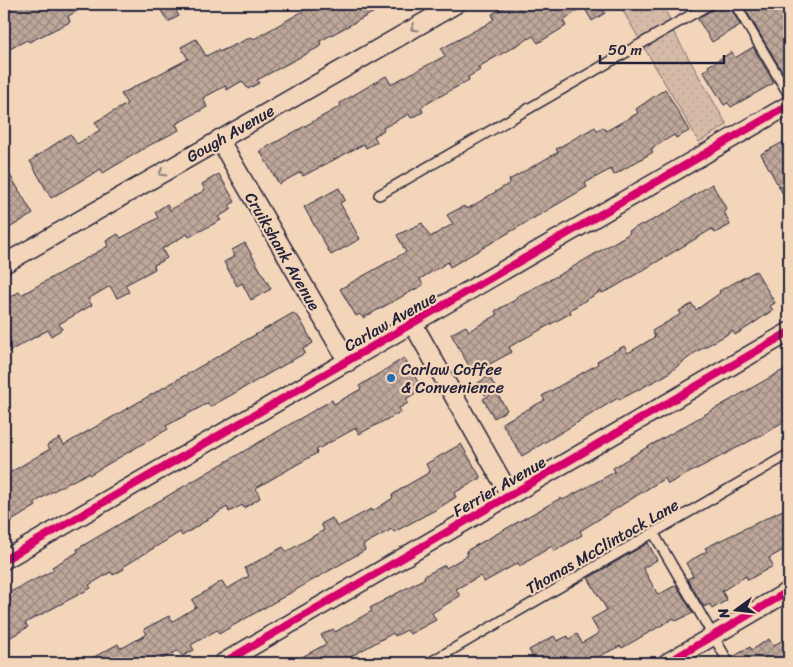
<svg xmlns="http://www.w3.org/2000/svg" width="793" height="667" viewBox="0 0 793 667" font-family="Sriracha,sans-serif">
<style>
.park{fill:url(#park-dots);stroke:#7c6e71}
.building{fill:url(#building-cross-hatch);stroke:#22223b}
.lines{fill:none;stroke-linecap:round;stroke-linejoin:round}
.lane-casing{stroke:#22223b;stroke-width:12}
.street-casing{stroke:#22223b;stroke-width:21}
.lane{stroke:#f3d5b9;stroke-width:9}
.street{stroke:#f3d5b9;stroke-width:18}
.cycleway-casing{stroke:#f3d5b9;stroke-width:11}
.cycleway{stroke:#d6006c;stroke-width:8}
.oneway{stroke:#8a7c7a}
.poi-dot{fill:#1f6fb2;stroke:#f3d5b9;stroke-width:2}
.labels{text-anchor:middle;stroke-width:4.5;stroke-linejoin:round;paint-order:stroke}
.street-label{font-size:16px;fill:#22223b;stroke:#f3d5b9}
.poi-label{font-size:16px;fill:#22223b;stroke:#f3d5b9;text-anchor:start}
</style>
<defs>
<pattern id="park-dots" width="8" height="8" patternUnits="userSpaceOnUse" patternTransform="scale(1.25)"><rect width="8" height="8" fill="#d5bba7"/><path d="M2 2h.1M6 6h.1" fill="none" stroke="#b7a091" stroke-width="1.8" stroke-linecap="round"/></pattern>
<pattern id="building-cross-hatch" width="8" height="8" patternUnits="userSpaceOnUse" patternTransform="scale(1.25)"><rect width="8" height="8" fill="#bfa89a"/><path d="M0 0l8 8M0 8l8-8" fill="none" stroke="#9b887f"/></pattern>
</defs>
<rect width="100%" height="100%" fill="#f3d5b9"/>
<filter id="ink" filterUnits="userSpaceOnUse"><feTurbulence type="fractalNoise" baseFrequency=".02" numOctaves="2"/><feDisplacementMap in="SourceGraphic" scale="10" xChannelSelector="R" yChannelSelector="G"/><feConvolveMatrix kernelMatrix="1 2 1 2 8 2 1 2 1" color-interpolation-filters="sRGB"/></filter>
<g filter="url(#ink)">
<path class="park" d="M619,4H661L671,21L673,31L727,125L699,142Z"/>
<path class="building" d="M11,4H90L68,16L70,22L29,42L27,40L4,52V8Z
M157,4H172L179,16L168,22Z
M311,4H389L320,41L321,46L257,80L259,83L248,89L242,81L227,90L225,86L203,98L207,107L176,124L179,130L150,145L103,173L101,169L51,198L30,161L70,134L77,144L100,130L95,122L127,104L121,94L188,59L181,47L196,39L206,56L218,50L219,52L252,37L254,39L305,10L303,8Z
M511,4H600L605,13L592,21L584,7L563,20L566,26L538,43L533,36L480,66L478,67L480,70L468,77L469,80L421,107L423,112L411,118L409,114L383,128L384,130L374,136L377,142L366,148L364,144L303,176L301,172L279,184L260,151L341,106L340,103L386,76L391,84L445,56L441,49L487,24L494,19L492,14Z
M716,4H729L740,25L712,42L697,18L714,9Z
M742,4H789V74L785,76Z
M753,47L774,83L731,107L728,103L724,105L703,71L709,68L708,66L732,52L735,58Z
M665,89L689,131L676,138L674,135L651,149L653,152L614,175L611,169L585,183L587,187L450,267L448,262L420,279L423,285L363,318L360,314L356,316L340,289L406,252L397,235L422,223L430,237L453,224L447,215L464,206L465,208H469L510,183L509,180L558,152L556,149L595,127L597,131L603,127L606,131L638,113L636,109Z
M789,139V205L761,154Z
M4,165L33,214L4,231Z
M219,174L235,202L229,205L232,209L218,217L221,220L189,237L187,234L162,249L167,258L154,265L155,269L125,285L129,292L117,298L110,286L88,299L92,305L59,324L62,329L51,336L48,330L4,354V300L19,292L21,295L108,246L106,241L118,234L121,238L158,218L155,212L167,204L170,210L205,190L202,184Z
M712,184L727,210L724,211L730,225L715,233L712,229L613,288L602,293L601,291L570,310L571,313L509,347L512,352L473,373L451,334L466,326L469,331L497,315L495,311L517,299L516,297L561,274L630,233L629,231L642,224L643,225L666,213Z
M339,188L345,200L340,203L360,239L331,255L304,207Z
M245,243L271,289L251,300L242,283L237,286L224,262L235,256L232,250Z
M756,271L775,303L770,306L773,310L748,327L735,335L733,331L696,352L666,375L619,400L618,398L522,456L502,423L545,400L542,396L598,364L597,361L624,346L628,353L655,337L652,331L681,314L679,311L692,304L696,310L720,293L719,291Z
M293,313L300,319L313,343L303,349L305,353L210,407L208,403L166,426L168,429L89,475L88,473L55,490L34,503L36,506L10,522L4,512V476L50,449L47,445L60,438L64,445Z
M404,358L422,389L406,399L408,403L399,408L401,412L359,434L356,428L316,450L317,453L256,488L260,498L244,508L242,505L229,512L227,507L182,536L180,532L123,567L124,569L113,575L111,572L89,585L91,588L25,623L28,627L4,641V595L54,570L52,567L78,552L77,549L287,426L332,400L334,404L361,389L359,386Z
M785,369L789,377V418L767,432L668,484L665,478L580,531L582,535L554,551L552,546L520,566L518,563L484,582L480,576L456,589L460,596L432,613L436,620L410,634L407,630L395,636L393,633L350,657L353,663H291L326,644L321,635L333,629L335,632L372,611L370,608L425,578L424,576L445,565L446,568L468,555L466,551L561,498L563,500L615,472L613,468L644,449Z
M489,376L496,389L485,395L478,383Z
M496,392L507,410L494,418L483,399Z
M461,444L481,478L454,493L456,497L437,509L394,532L392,529L363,545L365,550L341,564L229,628L219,634L217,630L191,645L194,650L183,656L177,651L155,663H83L118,644L120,648L124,647L147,634L144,629L169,616L173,621L196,607L192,600L222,581L227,589L249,576L245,568L283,547L286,552L324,530L321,524L332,518L337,527L371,509L373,511L393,498L392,495L404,487L430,472L426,464Z
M789,507V547L769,558L773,566L748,580L746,576L722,591L727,600L712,609L710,604L704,607L687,579L693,576L686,563L707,551L705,548Z
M648,543L657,560L643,568L658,595L676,585L693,613L676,621L674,618L622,648L620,646L596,658L598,663H536L529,650L554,636L557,641L568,636L569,639L577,634L582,643L599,633L591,619L607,610L588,578Z
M789,636V663H735L733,657L750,647L752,650L769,639L773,646Z"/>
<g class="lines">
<g class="lane-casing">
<path id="lane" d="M735,4L789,95
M379,195L710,4
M654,534L729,663
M429,663L789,454"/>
</g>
<g class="street-casing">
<path id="street" d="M219,139L348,362
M4,264L456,4
M413,324L510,495
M4,560L789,105
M223,663L789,332
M667,663L789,591"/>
</g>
<use href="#lane" class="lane"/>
<use href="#street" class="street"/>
<g class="cycleway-casing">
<path id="cycleway" d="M4,560L789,105
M223,663L789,332
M667,663L789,591"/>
</g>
<use href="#cycleway" class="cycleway"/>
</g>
<defs><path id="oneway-chevron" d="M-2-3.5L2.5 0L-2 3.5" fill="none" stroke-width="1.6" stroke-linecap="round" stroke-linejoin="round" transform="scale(1.25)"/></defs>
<g class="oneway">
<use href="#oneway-chevron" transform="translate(414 28) rotate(150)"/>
<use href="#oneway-chevron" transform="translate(162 173) rotate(150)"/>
</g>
</g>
<circle class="poi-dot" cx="391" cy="378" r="5"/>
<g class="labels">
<g class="street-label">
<text transform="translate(230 133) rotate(-30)" y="6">Gough Avenue</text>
<text transform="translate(283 251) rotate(60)" y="6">Cruikshank Avenue</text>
<text transform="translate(390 321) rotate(-30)" y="6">Carlaw Avenue</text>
<text transform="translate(499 486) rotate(-30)" y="6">Ferrier Avenue</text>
<text transform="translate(602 546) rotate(-30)" y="6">Thomas McClintock Lane</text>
</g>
<g class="poi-label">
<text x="401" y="375">Carlaw Coffee<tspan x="401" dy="18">&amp; Convenience</tspan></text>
</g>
</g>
<rect width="793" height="667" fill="none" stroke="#f3d5b9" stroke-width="20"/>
<rect x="10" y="10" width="773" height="647" fill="none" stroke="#22223b" stroke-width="2" filter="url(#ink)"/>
<g transform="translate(736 610) rotate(255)" stroke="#f3d5b9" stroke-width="4" paint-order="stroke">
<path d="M0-4L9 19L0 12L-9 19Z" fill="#22223b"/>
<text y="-8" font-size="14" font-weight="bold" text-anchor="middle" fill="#22223b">N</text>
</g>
<path d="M600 55v8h124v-8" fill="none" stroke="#22223b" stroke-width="2.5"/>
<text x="608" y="55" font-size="15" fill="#22223b" stroke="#f3d5b9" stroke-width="4" paint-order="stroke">50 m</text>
</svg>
